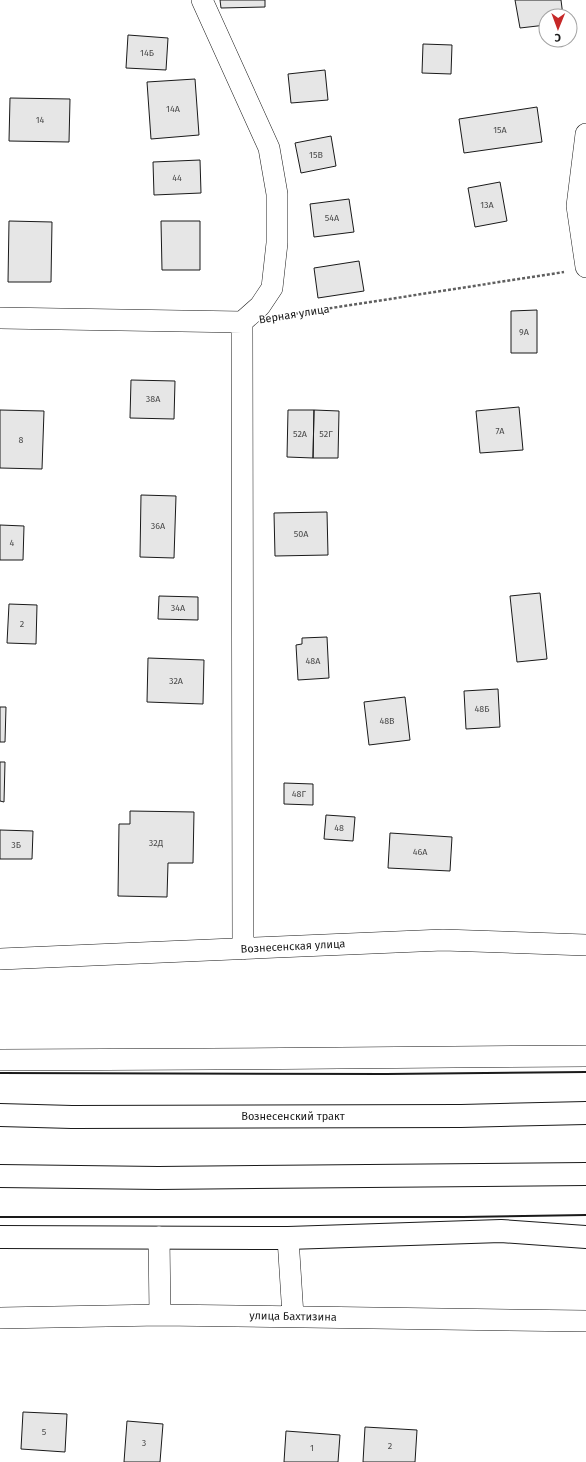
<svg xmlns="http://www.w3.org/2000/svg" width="586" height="1462" viewBox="0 0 586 1462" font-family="'Fira Sans',sans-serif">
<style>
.building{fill:#e6e6e6;stroke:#1a1a1a}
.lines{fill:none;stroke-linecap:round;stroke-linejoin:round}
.street-casing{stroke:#1a1a1a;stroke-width:22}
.secondary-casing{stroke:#1a1a1a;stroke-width:24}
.primary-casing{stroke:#1a1a1a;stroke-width:24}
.path{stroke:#5f5f5f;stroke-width:2.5;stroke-dasharray:3 2;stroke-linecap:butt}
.street{stroke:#fff;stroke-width:21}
.secondary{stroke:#fff;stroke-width:22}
.primary{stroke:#fff;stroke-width:22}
.wall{stroke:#1a1a1a;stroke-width:2}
.labels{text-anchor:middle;stroke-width:3;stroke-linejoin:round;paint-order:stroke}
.number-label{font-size:9px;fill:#4d4d4d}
.street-label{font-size:11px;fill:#1a1a1a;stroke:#fff}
</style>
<rect width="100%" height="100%" fill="#fff"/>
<path class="building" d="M220,0H265V7L221,8Z
M515,0H561L563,16H546V25L520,28Z
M128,35L168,38L166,70L126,68Z
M423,44L452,45L451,74L422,73Z
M325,70L328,100L291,103L288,74Z
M195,79L199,135L151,139L147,82Z
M10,98L70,99L69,142L9,141Z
M537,107L542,142L464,153L459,119Z
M331,136L336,166L301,173L295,143Z
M200,160L201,193L154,195L153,162Z
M500,182L507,221L475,227L468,188Z
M349,199L354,232L314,237L310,204Z
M9,221L52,222L51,282H8Z
M161,221H200V270H162Z
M359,261L364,291L318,298L314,268Z
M537,310V353H511V311Z
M131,380L175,381L174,419L130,418Z
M519,407L523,450L480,453L476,411Z
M0,410L44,411L42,469L0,468Z
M288,410H314L313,458L287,457Z
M314,410L339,411L338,458H313Z
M141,495L176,496L174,558L140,557Z
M327,512L328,555L275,556L274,513Z
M0,525L24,526L23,560H0Z
M540,593L547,659L517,662L510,596Z
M159,596L198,597V620L158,619Z
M9,604L37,605L36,644L7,643Z
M327,637L329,678L298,680L296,645L302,644V638Z
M148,658L204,660L203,704L147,702Z
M498,689L500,727L466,729L464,691Z
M405,697L410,740L369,745L364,702Z
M0,707H6L5,742H0Z
M0,762H5L4,802L0,801Z
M284,783L313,784V805L284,804Z
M130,811L194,812L193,863H168L167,897L118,896L119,824H130Z
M326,815L355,817L353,841L324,839Z
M0,830L33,831L32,859H0Z
M390,833L452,837L450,871L388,868Z
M23,1412L67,1414L65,1452L21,1449Z
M127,1421L163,1424L160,1462H124Z
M365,1427L417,1430L415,1462H363Z
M286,1431L340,1435L338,1462H284Z"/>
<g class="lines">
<g class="street-casing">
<path id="street" d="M202,0L269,148L277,194V243L272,288L260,306L242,322L243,949
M586,134L577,206L586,267
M0,318L242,322
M0,959L443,940L586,945
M0,1060L210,1059L586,1056
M159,1237L160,1315
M288,1238L293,1316
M0,1318L160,1315L586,1321"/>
</g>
<g class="secondary-casing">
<path id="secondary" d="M0,1237L288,1238L501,1231L586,1237"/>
</g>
<g class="primary-casing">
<path id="primary" d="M0,1115L72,1117L461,1116L586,1113
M0,1176L158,1178L586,1174"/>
</g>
<path class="path" d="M280,316L564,272"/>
<use href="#street" class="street"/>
<use href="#secondary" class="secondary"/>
<use href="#primary" class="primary"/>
<path class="wall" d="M0,1073L386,1074L586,1072
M0,1217H463L586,1215"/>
</g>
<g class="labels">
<g class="number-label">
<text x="147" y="56">14Б</text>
<text x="173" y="112">14А</text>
<text x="40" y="123">14</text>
<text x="500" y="133">15А</text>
<text x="316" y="158">15В</text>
<text x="177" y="181">44</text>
<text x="487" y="208">13А</text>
<text x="332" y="221">54А</text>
<text x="524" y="335">9А</text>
<text x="153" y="402">38А</text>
<text x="500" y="434">7А</text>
<text x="300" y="437">52А</text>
<text x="326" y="437">52Г</text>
<text x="21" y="443">8</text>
<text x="158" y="529">36А</text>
<text x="301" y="537">50А</text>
<text x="12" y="546">4</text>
<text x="178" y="611">34А</text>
<text x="22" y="627">2</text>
<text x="313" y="664">48А</text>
<text x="176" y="684">32А</text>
<text x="482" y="712">48Б</text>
<text x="387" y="724">48В</text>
<text x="299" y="797">48Г</text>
<text x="339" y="831">48</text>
<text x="156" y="846">32Д</text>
<text x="16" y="848">3Б</text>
<text x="420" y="855">46А</text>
<text x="44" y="1435">5</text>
<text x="144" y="1446">3</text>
<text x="390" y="1449">2</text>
<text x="312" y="1451">1</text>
</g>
<g class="street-label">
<text transform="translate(294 314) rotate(-9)" y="4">Верная улица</text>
<text transform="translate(293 946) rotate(-3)" y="4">Вознесенская улица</text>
<text x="293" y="1120">Вознесенский тракт</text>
<text transform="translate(293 1316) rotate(1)" y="4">улица Бахтизина</text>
</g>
</g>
<g transform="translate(558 28) rotate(181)"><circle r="19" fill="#ffffff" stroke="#a3a3a3"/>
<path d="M0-3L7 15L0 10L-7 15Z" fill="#c62828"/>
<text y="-6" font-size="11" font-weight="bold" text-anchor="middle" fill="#1a1a1a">С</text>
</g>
</svg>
